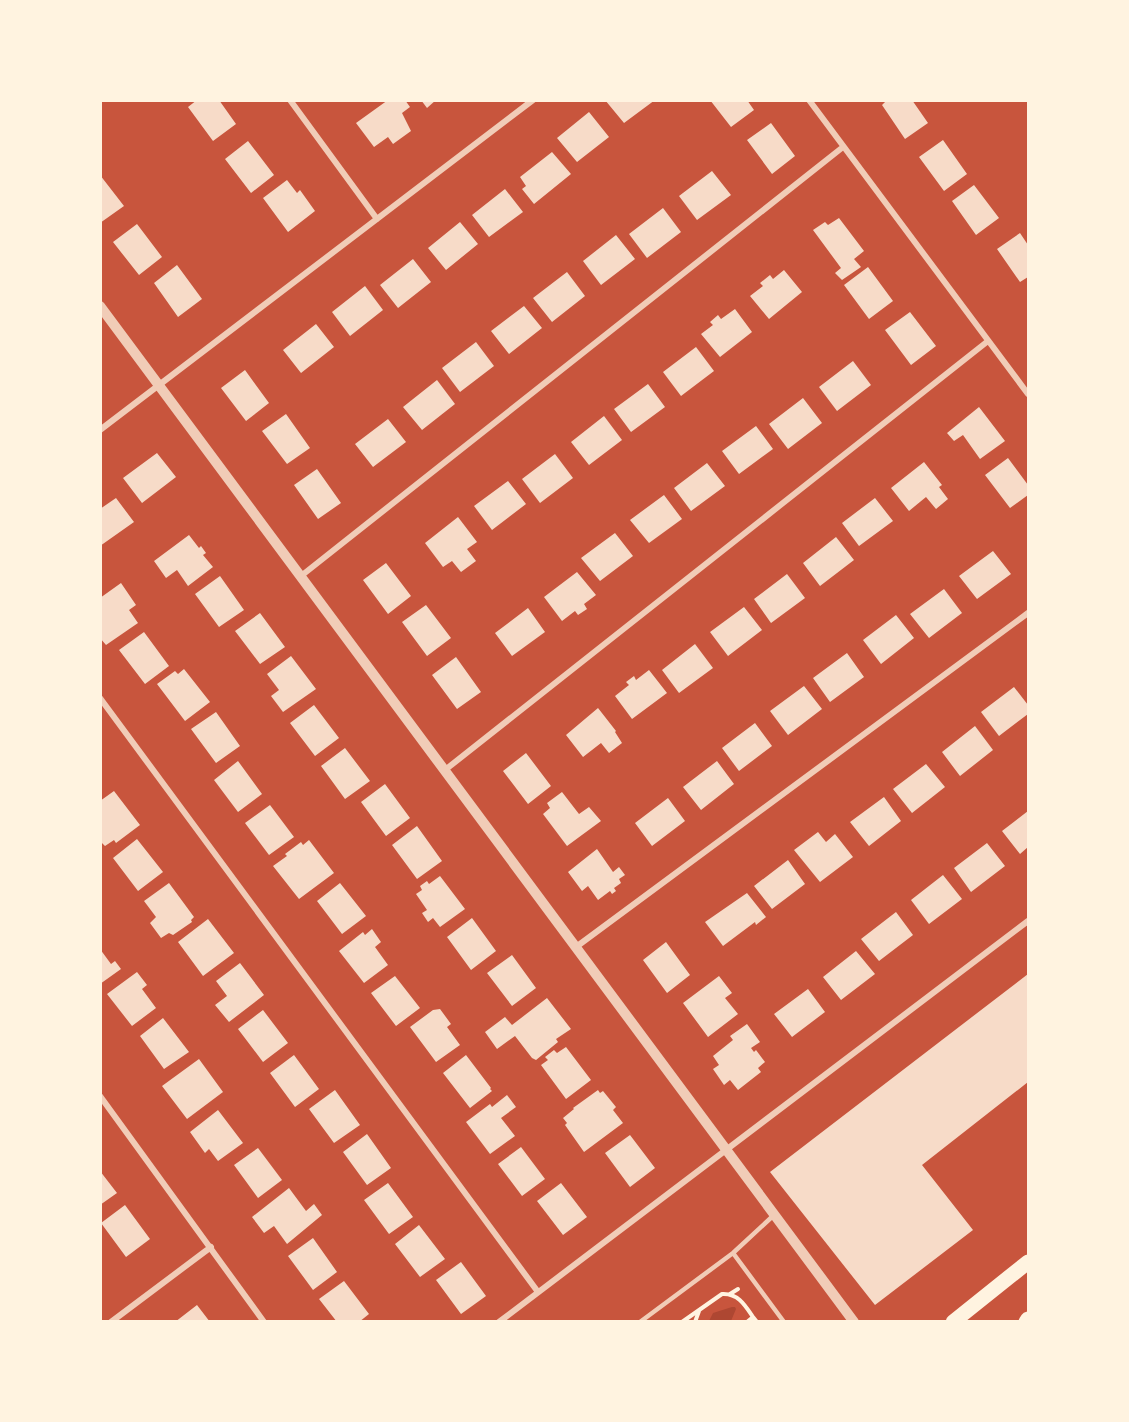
<svg xmlns="http://www.w3.org/2000/svg" width="1129" height="1422" viewBox="0 0 1129 1422" font-family="'Asap Condensed',sans-serif">
<style>
.green{fill:#ae4732}
.building{fill:#f7dbc8}
.lines{fill:none;stroke-linecap:round;stroke-linejoin:round}
.path{stroke:#fff3e0;stroke-width:4}
.service{stroke:#f1ccb7;stroke-width:4.5}
.minor{stroke:#f1ccb7;stroke-width:6}
.tertiary{stroke:#f1ccb7;stroke-width:10}
.primary{stroke:#fff3e0;stroke-width:15}
</style>
<rect width="100%" height="100%" fill="#c8553d"/>
<path class="green" d="M732,1307H735L736,1309L731,1321H709L713,1313Z"/>
<path class="building" d="M197,100H219L236,124L213,141L188,107Z
M388,100H405L410,107L402,113L411,131L393,144L388,137L374,147L356,123Z
M421,100H436L427,108Z
M605,100H655L624,123Z
M710,100H747L754,110L731,127Z
M887,100H912L928,123L905,139L882,105Z
M589,112L609,137L577,162L557,138Z
M771,123L795,156L772,174L747,140Z
M943,140L967,174L944,191L919,157Z
M248,141L274,175L251,193L225,159Z
M552,152L571,174L534,204L522,189L526,186L520,177Z
M712,171L731,195L697,220L679,196Z
M100,175L124,206L100,223Z
M287,180L297,193L300,190L315,211L288,232L263,198Z
M974,185L999,218L976,235L952,201Z
M505,189L523,212L489,237L472,215Z
M663,208L681,232L647,258L629,234Z
M839,218L864,251L854,259L861,267L842,280L835,273L841,268L813,230L825,222L828,225Z
M460,222L478,244L446,270L428,248Z
M137,224L162,257L139,275L113,242Z
M1020,233L1028,245V277L1020,282L997,249Z
M616,235L635,259L601,285L583,261Z
M413,259L431,282L398,308L380,285Z
M177,265L202,299L178,317L154,283Z
M868,267L893,301L869,319L844,285Z
M784,270L802,292L769,319L750,296L763,286L760,283L770,275L773,279Z
M567,272L585,296L552,322L533,298Z
M365,286L383,310L350,336L332,312Z
M524,306L542,328L509,354L491,331Z
M735,309L752,332L720,357L701,334L713,325L710,322L718,315L721,319Z
M910,312L936,346L911,365L885,330Z
M316,324L334,347L301,373L283,350Z
M476,342L494,366L460,392L442,368Z
M696,347L714,371L681,396L663,372Z
M853,361L871,385L837,411L819,387Z
M245,370L269,403L246,421L221,388Z
M437,380L455,404L422,430L403,407Z
M648,384L665,407L631,432L614,409Z
M803,398L822,423L788,449L769,424Z
M979,407L1005,441L980,459L963,435L954,441L947,433Z
M286,414L310,448L287,464L262,431Z
M604,416L622,440L589,465L571,442Z
M388,419L406,442L373,467L355,444Z
M756,426L773,449L739,474L722,451Z
M157,453L176,477L142,503L123,478Z
M555,454L573,478L540,503L522,479Z
M1008,458L1028,485V495L1010,508L985,475Z
M924,462L942,485L939,487L948,499L936,509L926,497L909,511L891,488Z
M707,463L725,486L691,511L674,488Z
M317,469L341,503L318,519L294,485Z
M508,481L526,504L492,530L474,506Z
M664,495L682,519L649,543L630,520Z
M116,498L134,522L100,546V509Z
M875,498L893,521L859,546L842,523Z
M458,517L477,542L467,549L476,561L461,572L452,561L443,567L425,543Z
M615,533L633,556L600,581L581,558Z
M189,535L199,548L201,546L206,553L203,555L213,567L188,586L177,570L166,578L154,561Z
M836,537L854,560L820,586L803,563Z
M993,551L1011,574L977,599L959,576Z
M386,563L411,596L388,614L363,580Z
M577,572L596,595L584,604L587,609L578,615L575,611L562,621L544,597Z
M787,574L805,598L771,623L754,599Z
M220,576L244,610L219,627L195,594Z
M121,583L136,605L129,610L138,623L106,645L100,638V598Z
M944,589L962,613L929,638L910,614Z
M426,605L451,638L427,656L402,622Z
M744,607L762,630L728,656L710,632Z
M528,608L545,632L512,656L495,633Z
M260,613L285,647L260,664L235,631Z
M896,615L914,638L881,664L863,640Z
M144,632L169,666L145,684L119,650Z
M695,644L713,668L679,693L662,670Z
M847,653L864,677L830,702L813,678Z
M291,656L316,689L283,712L271,696L279,690L267,674Z
M456,657L481,692L457,709L432,675Z
M184,669L210,702L185,721L157,684L175,671L178,674Z
M649,670L667,693L632,719L615,696L629,685L626,682L634,676L636,680Z
M804,686L822,709L788,735L770,711Z
M1014,687L1028,705V714L999,736L981,712Z
M314,705L339,738L315,756L290,723Z
M598,708L616,731L615,732L622,743L609,753L601,743L583,757L566,735Z
M216,712L240,746L216,763L191,729Z
M755,723L772,746L739,771L722,748Z
M975,726L993,750L960,776L942,752Z
M345,748L370,781L345,799L321,766Z
M526,753L551,786L528,804L503,771Z
M238,761L262,794L238,812L214,780Z
M717,761L734,784L701,810L683,787Z
M926,764L945,787L912,813L893,789Z
M385,784L410,818L386,836L361,802Z
M114,791L140,825L116,843L114,840L105,846L100,841V801Z
M562,792L579,814L589,807L601,821L567,846L543,814L550,808L547,803Z
M884,797L901,821L869,846L850,822Z
M668,798L685,821L652,846L635,823Z
M270,805L294,837L269,855L245,823Z
M1028,811V847L1020,854L1002,831Z
M417,826L442,861L417,879L392,845Z
M818,832L826,842L835,834L853,857L820,882L794,850Z
M137,839L163,872L138,891L113,858Z
M309,840L334,873L299,899L273,866L287,856L285,854L301,842L303,845Z
M987,843L1005,866L971,892L954,868Z
M597,849L613,872L619,867L625,875L619,879L621,883L614,888L616,891L612,894L610,891L598,900L588,886L582,891L568,872Z
M788,860L805,884L772,909L754,886Z
M943,875L962,899L929,924L911,900Z
M440,876L465,909L440,927L433,918L428,922L422,913L427,910L416,894L422,890L420,886L427,881L429,884Z
M169,883L194,917L191,920L192,922L173,935L169,933L161,938L150,923L156,917L144,901Z
M340,883L366,916L342,934L317,901Z
M747,893L766,917L756,925L755,922L723,946L705,922Z
M896,912L913,935L879,961L861,939Z
M472,918L496,951L471,970L447,937Z
M208,919L234,953L203,976L178,942Z
M372,929L381,942L375,947L388,965L364,983L339,951L363,932L365,935Z
M666,942L690,975L667,993L643,960Z
M100,949L111,964L115,961L121,969L100,984Z
M856,951L875,974L841,1000L823,977Z
M512,955L536,988L512,1006L487,973Z
M240,963L264,995L229,1022L215,1005L227,996L216,981Z
M137,972L147,985L142,989L156,1008L132,1026L107,994Z
M1028,974V1082L922,1165L973,1230L875,1305L770,1172Z
M395,976L420,1008L396,1026L371,993Z
M719,976L732,993L725,998L738,1014L708,1037L683,1003Z
M808,989L825,1012L792,1037L774,1014Z
M547,998L571,1029L556,1039L558,1042L536,1060L532,1058L515,1036L497,1049L485,1032L505,1017L512,1025Z
M440,1009L451,1024L447,1027L460,1045L436,1062L410,1027L433,1010Z
M263,1010L288,1043L263,1062L238,1029Z
M163,1018L189,1052L164,1069L140,1036Z
M747,1024L760,1042L751,1048L754,1052L756,1050L765,1062L758,1068L761,1072L738,1090L730,1080L724,1085L713,1069L719,1065L713,1056L733,1040L730,1036Z
M566,1047L591,1080L566,1099L541,1065L548,1060L545,1057L554,1050L557,1053Z
M294,1055L319,1089L295,1107L270,1073Z
M466,1055L491,1088L490,1089L492,1091L470,1108L443,1073Z
M199,1059L223,1092L187,1119L162,1086Z
M335,1090L360,1125L334,1143L309,1109Z
M598,1090L600,1093L603,1091L616,1107L613,1110L623,1123L584,1152L565,1125L567,1123L563,1118L574,1109L573,1108Z
M507,1095L516,1107L501,1118L515,1136L490,1154L466,1122L490,1104L492,1107Z
M218,1110L243,1143L218,1161L209,1149L205,1153L190,1132Z
M367,1134L391,1168L367,1185L343,1152Z
M630,1135L655,1168L630,1187L605,1153Z
M521,1147L545,1179L522,1196L498,1164Z
M258,1148L282,1180L258,1198L234,1165Z
M100,1171L117,1193L100,1205Z
M388,1183L413,1217L389,1234L364,1200Z
M561,1183L587,1217L563,1235L537,1201Z
M289,1188L306,1211L314,1204L322,1215L287,1244L274,1226L264,1233L252,1217Z
M125,1205L150,1239L126,1257L101,1223Z
M419,1225L445,1259L420,1277L395,1244Z
M313,1238L337,1272L313,1290L288,1256Z
M461,1262L486,1296L461,1314L436,1280Z
M344,1281L369,1314L359,1322H337L319,1299Z
M197,1305L210,1322H175Z"/>
<g class="lines">
<path class="path" d="M730,1294L738,1289
M682,1322L722,1294C738,1293 745,1305 753,1317
M695,1322L699,1311
M747,1322L753,1317L757,1322"/>
<path class="service" d="M733,1253L784,1322
M640,1322L733,1253L774,1215"/>
<path class="minor" d="M290,100L377,219
M809,100L1028,394
M100,430L533,100
M301,576L843,147
M100,698L538,1292
M445,770L988,341
M576,947L1028,613
M100,1096L264,1322
M111,1322L211,1247
M499,1322L1028,921"/>
<path class="tertiary" d="M100,306L854,1322"/>
<path class="primary" d="M953,1322L1028,1262
M1026,1322L1028,1319"/>
</g>
<rect width="1129" height="1422" fill="none" stroke="#fff3e0" stroke-width="204"/>
</svg>
